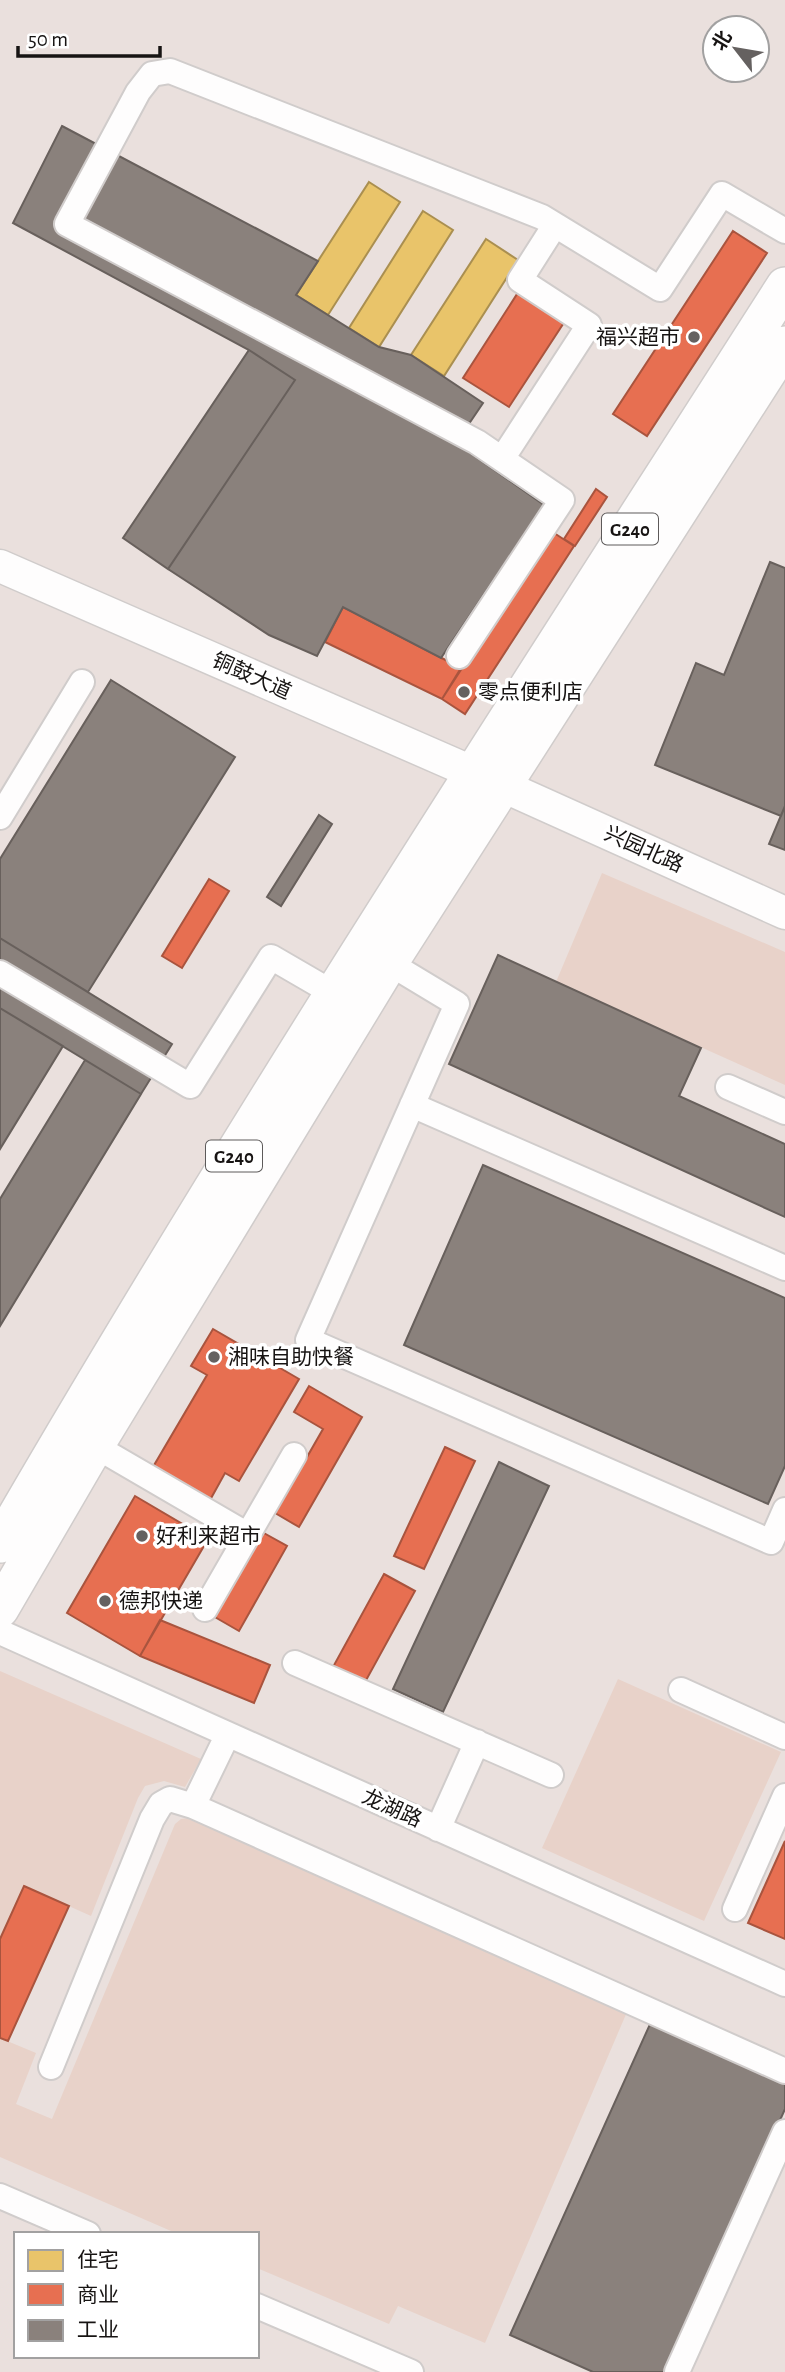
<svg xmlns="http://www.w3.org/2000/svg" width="785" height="2372" viewBox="0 0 785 2372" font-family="'Alegreya Sans','Noto Sans SC',sans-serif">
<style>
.built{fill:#eae0dd;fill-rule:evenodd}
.green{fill:#e8d2c9}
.homes{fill:#e9c46a;stroke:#aa8f50;stroke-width:2}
.shops{fill:#e76f51;stroke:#a9543e;stroke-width:2}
.industry{fill:#8a817c;stroke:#68605c;stroke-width:2}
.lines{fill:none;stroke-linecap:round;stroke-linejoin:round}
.minor-casing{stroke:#d0cccb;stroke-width:28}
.major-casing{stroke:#d0cccb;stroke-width:35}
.highway-casing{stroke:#d0cccb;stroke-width:40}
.minor{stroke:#fefdfd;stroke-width:24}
.major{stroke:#fefdfd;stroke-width:32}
.highway{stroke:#fefdfd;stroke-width:37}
.poi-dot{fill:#656160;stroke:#fff;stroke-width:2.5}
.labels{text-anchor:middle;stroke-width:7;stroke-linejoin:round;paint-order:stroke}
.shield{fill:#fff;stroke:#5d5a5a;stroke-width:2}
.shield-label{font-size:19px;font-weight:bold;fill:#171413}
.poi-label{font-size:21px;fill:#171413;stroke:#fff;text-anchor:start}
.street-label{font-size:21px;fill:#171413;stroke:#fff}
</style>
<rect width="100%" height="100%" fill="#f5f1f0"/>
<path class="built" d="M0,0H785V2372H0ZM715,28H757V70H715ZM16,2234H257V2356H16Z"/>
<path class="green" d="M602,873L785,952V1085L556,982Z
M0,1671L201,1759L185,1787L164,1781L145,1786L138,1798L91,1916L24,1886L0,1939Z
M618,1679L781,1752L704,1921L542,1848Z
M189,1818L627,2012L485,2343L398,2306L389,2324L257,2268V2234H178L0,2157V2038L36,2053L16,2104L52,2119L175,1824L181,1819Z"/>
<path class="homes" d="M369,182L400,202L328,315L296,295Z
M423,211L453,230L379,347L349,328Z
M486,239L518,260L444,376L411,355Z"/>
<path class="shops" d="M733,231L767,253L647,436L613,414Z
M519,291L565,321L509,407L463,378Z
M596,489L607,497L575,546L564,539Z
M551,531L574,546L465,714L442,699Z
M343,607L461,668L442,699L325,642Z
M209,879L229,891L182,968L162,956Z
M213,1329L299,1379L239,1481L225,1473L210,1500L153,1467L207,1375L191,1366Z
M309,1386L362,1417L299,1527L275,1513L323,1429L294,1412Z
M445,1447L475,1461L424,1569L394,1556Z
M135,1496L208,1539L140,1656L67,1613Z
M262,1532L287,1546L239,1631L213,1616Z
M384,1574L415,1591L364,1684L333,1667Z
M160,1620L270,1665L254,1703L140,1656Z
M785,1841V1939L748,1923Z
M24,1886L69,1906L8,2041L0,2038V1939Z"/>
<path class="industry" d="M62,126L318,261L296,295L379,347L411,355L483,403L456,443L544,505L441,658L343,607L317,656L269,635L168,569L295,380L249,350L13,223Z
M249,350L295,380L168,569L123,538Z
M770,562L785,568V806L781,816L655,765L696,663L724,675Z
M111,680L235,757L88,992L0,938V859Z
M785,806V850L769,844Z
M319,815L332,824L281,906L267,897Z
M0,938L172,1044L141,1094L0,1008Z
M498,955L701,1048L679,1096L785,1144V1217L449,1064Z
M0,1008L63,1046L0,1149Z
M85,1060L141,1094L0,1326V1199Z
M483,1165L785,1298V1466L768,1504L404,1345Z
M499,1462L549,1486L443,1712L393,1689Z
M651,2022L785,2082V2109L667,2372H593L510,2335Z"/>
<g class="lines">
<g class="minor-casing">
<path id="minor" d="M502,459L589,325L520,280L555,225
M459,656L562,500L477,442L67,224L138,92L152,74L170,71L542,217L660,289L722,194L785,231
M0,817L82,682
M389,963L457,1004L308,1340L771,1542L785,1510
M0,973L190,1086L271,957L333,993
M728,1087L785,1112
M412,1105L785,1268
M95,1446L248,1535
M205,1609L294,1455
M0,1632L785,1984
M295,1663L551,1775
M681,1690L785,1737
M193,1806L227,1736
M438,1829L477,1742
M735,1909L785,1796
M51,2067L152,1819L161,1804L170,1799L193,1806L785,2071
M0,2196L88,2234
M257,2306L411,2372
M677,2372L785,2132"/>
</g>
<g class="major-casing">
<path id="major" d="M0,566L474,773L785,913"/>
</g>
<g class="highway-casing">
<path id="highway" d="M0,1544C248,1116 519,702 785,286
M0,1609L95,1446L389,963L785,345"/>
</g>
<use href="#minor" class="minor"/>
<use href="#major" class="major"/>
<use href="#highway" class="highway"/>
</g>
<g class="poi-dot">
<circle cx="694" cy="337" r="7"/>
<circle cx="464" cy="692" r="7"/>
<circle cx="214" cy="1357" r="7"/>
<circle cx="142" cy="1536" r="7"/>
<circle cx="105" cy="1601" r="7"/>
</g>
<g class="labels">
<g class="shield">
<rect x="602" y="513.5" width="56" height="31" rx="5"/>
<rect x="206" y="1140.5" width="56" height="31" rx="5"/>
</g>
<g class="shield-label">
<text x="630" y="536">G240</text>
<text x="234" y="1163">G240</text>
</g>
<g class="poi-label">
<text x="680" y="344" text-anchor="end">福兴超市</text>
<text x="478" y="699">零点便利店</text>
<text x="228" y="1364">湘味自助快餐</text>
<text x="156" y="1543">好利来超市</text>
<text x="119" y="1608">德邦快递</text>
</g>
<g class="street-label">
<text transform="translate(252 676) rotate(24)" y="7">铜鼓大道</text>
<text transform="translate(644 849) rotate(24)" y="7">兴园北路</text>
<text transform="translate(392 1808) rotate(24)" y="7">龙湖路</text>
</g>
</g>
<rect x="14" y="2232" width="245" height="126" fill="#ffffff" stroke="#a2a1a1" stroke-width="2"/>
<rect x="28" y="2250" width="35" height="21" fill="#e9c46a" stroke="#a2a1a1" stroke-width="2"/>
<text x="77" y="2267" font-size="21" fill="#171413">住宅</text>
<rect x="28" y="2284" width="35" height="21" fill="#e76f51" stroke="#a2a1a1" stroke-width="2"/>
<text x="77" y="2302" font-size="21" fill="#171413">商业</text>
<rect x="28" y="2320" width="35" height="21" fill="#8a817c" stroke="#a2a1a1" stroke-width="2"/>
<text x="77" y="2337" font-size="21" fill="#171413">工业</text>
<g transform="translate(736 49) rotate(301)"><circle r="33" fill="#ffffff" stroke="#a2a1a1" stroke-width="2"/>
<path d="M0-5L12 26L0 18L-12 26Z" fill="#656160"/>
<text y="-10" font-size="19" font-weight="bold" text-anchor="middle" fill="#171413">北</text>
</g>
<path d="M18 46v10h142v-10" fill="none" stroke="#171413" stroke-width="3.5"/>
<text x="28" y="46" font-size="21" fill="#171413" stroke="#ffffff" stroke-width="5" paint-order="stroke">50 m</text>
</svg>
